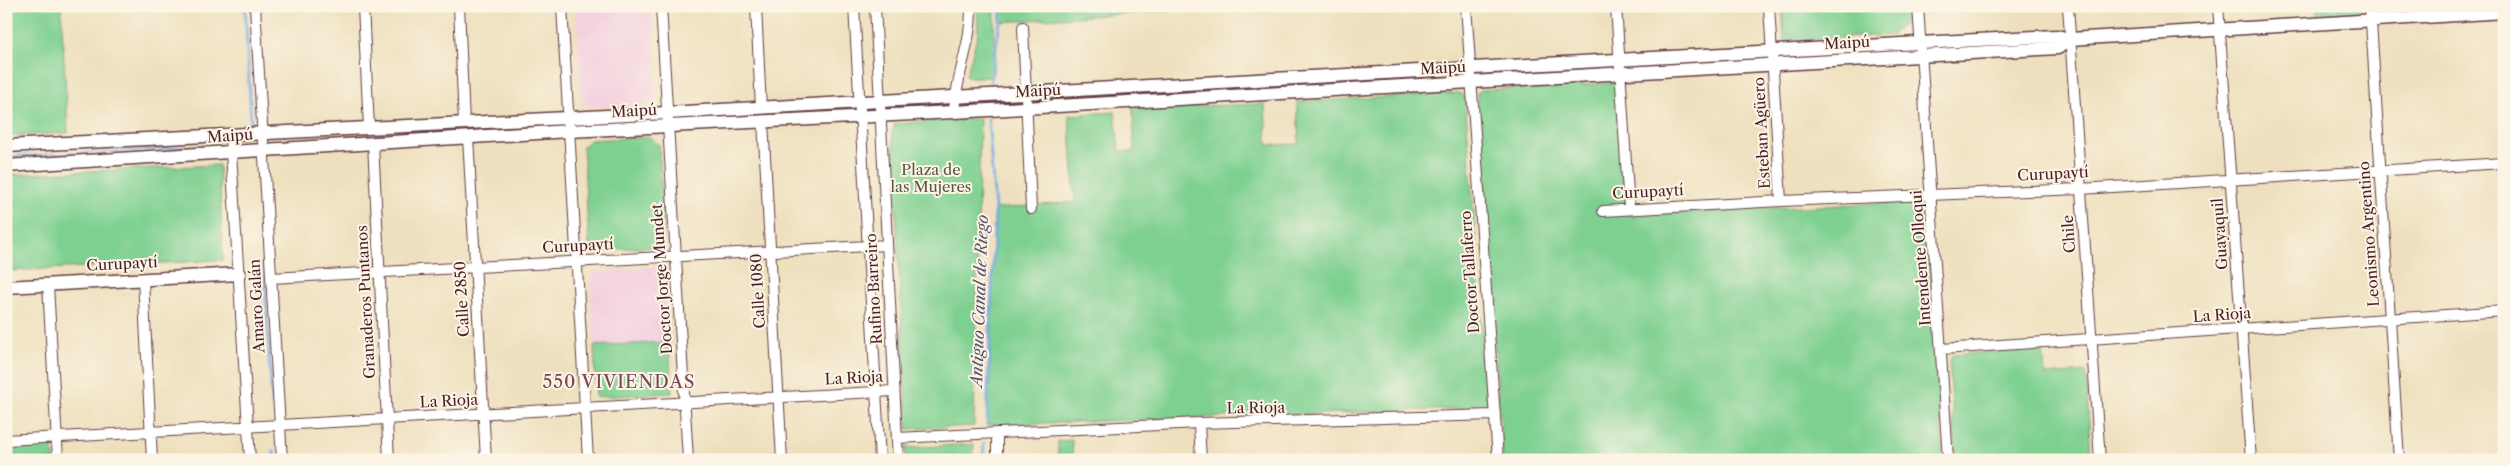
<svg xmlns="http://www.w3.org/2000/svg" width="2510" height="466" viewBox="0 0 2510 466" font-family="'Libre Caslon Text',serif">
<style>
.built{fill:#f3cfdf}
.green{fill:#7ed091;stroke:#64785e}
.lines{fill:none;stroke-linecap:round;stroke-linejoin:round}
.stream{stroke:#77a9e2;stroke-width:3}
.minor-casing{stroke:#633c41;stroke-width:12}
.tertiary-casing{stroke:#633c41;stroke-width:15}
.minor{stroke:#fff;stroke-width:10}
.tertiary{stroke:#fff;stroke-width:12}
.labels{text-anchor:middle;stroke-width:4;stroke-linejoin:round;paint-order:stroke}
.street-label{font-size:15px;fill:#4a1f2b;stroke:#fcf5e5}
.park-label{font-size:15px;fill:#5a544a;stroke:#fcf5e5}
.water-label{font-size:16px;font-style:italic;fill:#5a4f6b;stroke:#fcf5e5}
.quarter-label{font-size:18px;letter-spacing:1px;fill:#7a4658;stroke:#fcf5e5}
</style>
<rect width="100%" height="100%" fill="#fcf5e5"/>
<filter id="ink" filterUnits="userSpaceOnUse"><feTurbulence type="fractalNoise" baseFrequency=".02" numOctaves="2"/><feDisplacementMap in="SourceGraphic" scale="10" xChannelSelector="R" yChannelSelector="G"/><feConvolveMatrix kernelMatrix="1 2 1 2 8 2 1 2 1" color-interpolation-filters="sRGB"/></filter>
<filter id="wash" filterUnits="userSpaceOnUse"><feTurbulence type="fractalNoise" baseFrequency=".0096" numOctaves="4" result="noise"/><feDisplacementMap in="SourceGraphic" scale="20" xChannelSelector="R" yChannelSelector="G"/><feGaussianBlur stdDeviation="1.12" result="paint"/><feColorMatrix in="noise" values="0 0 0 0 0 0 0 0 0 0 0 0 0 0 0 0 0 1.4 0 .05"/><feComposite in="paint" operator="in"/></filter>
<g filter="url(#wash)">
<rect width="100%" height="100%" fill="#eee0be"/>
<path class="built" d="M576,6H653L657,98L651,104L587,107L581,102Z
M656,267L666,273L669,342L594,346L590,280L594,272Z"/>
<path class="green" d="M6,6H61L68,133L6,136Z
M977,6H995L993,77H966L978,33Z
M1001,6H1242L1000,22Z
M1782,6H1908V19L1892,35L1784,41Z
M2318,6H2359L2360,12L2318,16Z
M1617,83L1627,215L1927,201L1943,460H1503L1477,93L1481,90Z
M1460,93L1465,97L1488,408L987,425L995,209L1075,202L1069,115L1115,112L1119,151L1134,152L1133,108L1265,104L1267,145L1299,144L1297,102Z
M957,119L961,122L959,119H980L974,426L907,429L892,132L895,124Z
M649,137L659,145L664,237L654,247L597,250L589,244L583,146L590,140Z
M219,165L223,260L6,271V175Z
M669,342L672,393L596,397L594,346Z
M2043,348L2045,375L2086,372L2091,460H1956L1949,362L1952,355Z
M1072,440L1073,460H1058V441Z
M974,444L973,460H906L905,448Z
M53,445L54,460H6V449Z"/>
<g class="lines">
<path class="stream" d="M245,6L251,123
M990,85L1000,22L1001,6
M896,107L946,104
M684,119L841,110
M280,142L501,129
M243,144L254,143
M6,157L214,146
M258,165L272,404
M987,425L995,209L988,118
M274,452L275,460
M983,460L984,443"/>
</g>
</g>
<g filter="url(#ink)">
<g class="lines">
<g class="minor-casing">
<path id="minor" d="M255,6L282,460
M363,6L369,128
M459,6L464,124
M562,6L588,460
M661,6L688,460
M756,6L761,108
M854,6L880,460
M875,6L898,460
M1466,6L1498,460
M1616,6L1629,209
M1769,6L1781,201
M1918,6L1948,460
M2068,6L2100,460
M2218,6L2251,460
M2370,6L2399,460
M1023,27L1031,209
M954,112C956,76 972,42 971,6
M763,121L782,460
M230,136L250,460
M468,137L486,460
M373,143L389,460
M1603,211L1781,201L2080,189L2504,163
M271,278L887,245
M143,279L152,460
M48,285L58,460
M1942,349L2504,311
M1199,423L1201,460
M997,433V460
M897,438L1199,423L1495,415
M6,440L894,391"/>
</g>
<g class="tertiary-casing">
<path id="tertiary" d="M6,146L667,113L1919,43L2057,36L2070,39L2504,12
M6,166L569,131L954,112L2058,48L2070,39
M6,287L239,274"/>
</g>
<use href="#minor" class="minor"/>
<use href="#tertiary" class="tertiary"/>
</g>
</g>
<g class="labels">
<g class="street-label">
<text transform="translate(1847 43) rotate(-3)" y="5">Maipú</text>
<text transform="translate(1443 68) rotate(-3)" y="5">Maipú</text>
<text transform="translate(1038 91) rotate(-3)" y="5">Maipú</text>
<text transform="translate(634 111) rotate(-3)" y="5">Maipú</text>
<text transform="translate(1762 133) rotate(-93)" y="5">Esteban Agüero</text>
<text transform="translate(230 136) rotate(-4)" y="5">Maipú</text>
<text transform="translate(2053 174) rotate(-3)" y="5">Curupaytí</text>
<text transform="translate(1648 192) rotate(-3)" y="5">Curupaytí</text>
<text transform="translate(2069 234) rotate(-94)" y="5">Chile</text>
<text transform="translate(2220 234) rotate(-94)" y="5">Guayaquil</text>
<text transform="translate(2369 234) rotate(-94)" y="5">Leonismo Argentino</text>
<text transform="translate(578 246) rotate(-3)" y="5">Curupaytí</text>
<text transform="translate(1921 258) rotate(-94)" y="5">Intendente Olloqui</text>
<text transform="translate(122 264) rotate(-3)" y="5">Curupaytí</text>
<text transform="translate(1470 272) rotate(-94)" y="5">Doctor Tallaferro</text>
<text transform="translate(662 279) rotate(-94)" y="5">Doctor Jorge Mundet</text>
<text transform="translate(874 289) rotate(-93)" y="5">Rufino Barreiro</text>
<text transform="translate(758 291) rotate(-93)" y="5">Calle 1080</text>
<text transform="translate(462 299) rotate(-93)" y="5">Calle 2850</text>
<text transform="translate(366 302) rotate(-93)" y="5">Granaderos Puntanos</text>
<text transform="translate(257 306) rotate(-93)" y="5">Amaro Galán</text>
<text transform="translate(2222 315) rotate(-4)" y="5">La Rioja</text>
<text transform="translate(854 378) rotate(-3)" y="5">La Rioja</text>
<text transform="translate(449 401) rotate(-3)" y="5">La Rioja</text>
<text transform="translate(1256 408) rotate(-1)" y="5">La Rioja</text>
</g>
<g class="park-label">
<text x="931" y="175">Plaza de<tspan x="931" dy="17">las Mujeres</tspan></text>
</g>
<g class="water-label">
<text transform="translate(979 301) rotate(-88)" y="6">Antiguo Canal de Riego</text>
</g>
<g class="quarter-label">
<text x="619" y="388">550 VIVIENDAS</text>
</g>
</g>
<rect width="2510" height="466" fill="none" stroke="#fcf5e5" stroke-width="25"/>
</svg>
